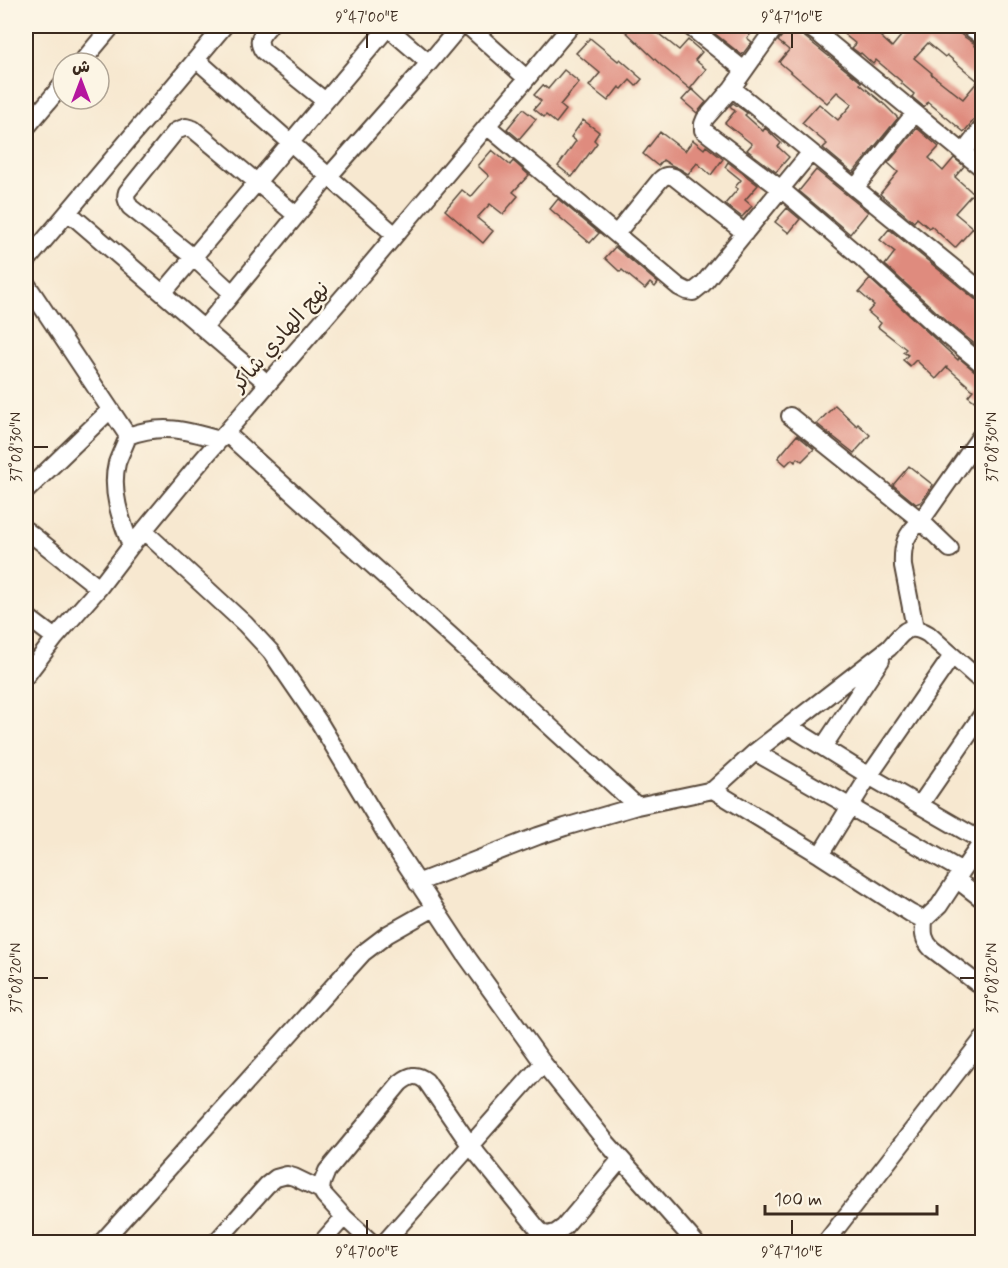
<svg xmlns="http://www.w3.org/2000/svg" width="1008" height="1268" viewBox="0 0 1008 1268" font-family="Mynerve,'Playpen Sans Arabic',sans-serif">
<style>
.building{fill:#df8b7e;fill-rule:evenodd}
.lines{fill:none;stroke-linecap:round;stroke-linejoin:round}
.minor-casing{stroke:#574639;stroke-width:20}
.minor{stroke:#fff;stroke-width:16}
.ticks{fill:none;stroke:#3b2a1e;stroke-width:2}
.labels{text-anchor:middle;stroke-width:4.5;stroke-linejoin:round;paint-order:stroke}
.street-label{font-size:21px;fill:#3b2a1e;stroke:#fcf5e5}
.neatline{fill:none;stroke:#3b2a1e;stroke-width:2}
.ticks-label{font-size:15px;text-anchor:middle;fill:#3b2a1e}
</style>
<rect width="100%" height="100%" fill="#fcf5e5"/>
<filter id="ink" filterUnits="userSpaceOnUse"><feTurbulence type="fractalNoise" baseFrequency=".0167" numOctaves="2"/><feDisplacementMap in="SourceGraphic" scale="12" xChannelSelector="R" yChannelSelector="G"/><feConvolveMatrix kernelMatrix="1 2 1 2 8 2 1 2 1" color-interpolation-filters="sRGB"/></filter>
<filter id="wash" filterUnits="userSpaceOnUse"><feTurbulence type="fractalNoise" baseFrequency=".008" numOctaves="4" result="noise"/><feDisplacementMap in="SourceGraphic" scale="24" xChannelSelector="R" yChannelSelector="G"/><feGaussianBlur stdDeviation="1.35" result="paint"/><feColorMatrix in="noise" values="0 0 0 0 0 0 0 0 0 0 0 0 0 0 0 0 0 1.4 0 .05"/><feComposite in="paint" operator="in"/></filter>
<g filter="url(#wash)">
<rect width="100%" height="100%" fill="#f7e8d0"/>
<g id="blocks">
<path class="building" d="M620,26H649L679,50L688,40L702,52L695,60L706,69L690,89L661,65Z
M705,26H758L747,38L752,42L742,55Z
M786,26H797V30L801,34L861,82L860,84L885,105L898,118L853,173L823,148L827,144L802,123L819,104L838,120L852,104L837,92L827,103L779,62L789,50L778,41L785,32Z
M834,26H869L892,47L909,26L915,31L919,26H950L963,36L975,44L974,45L982,52V110L964,132L928,102L924,107L912,97L914,94L901,83L902,82L876,60L873,64L861,53L860,54L852,48L856,44ZM928,43L945,57L947,55L978,81L963,99L931,74L932,73L914,58Z
M590,38L618,61L620,59L636,73V74L642,79L636,86L630,80L622,89L619,87L608,101L589,86L600,73L576,53Z
M564,70L579,82L560,105L566,110L556,123L546,115L544,117L534,109L541,101L534,95L543,85L548,89Z
M692,89L706,102L697,113L682,100Z
M733,103L747,113L745,115L763,131L765,128L781,143L778,147L789,157L776,172L747,150L752,144L725,123L735,111L730,106Z
M523,109L536,119L519,139L507,129Z
M583,120L599,132L594,140L597,143L572,177L558,166L576,141L571,137Z
M917,128L939,147L929,158L943,171L954,158L964,166L955,177L973,193L955,213L973,228L955,248L931,226L929,228L917,218L914,222L880,194L898,172L888,163Z
M660,132L685,151L693,140L704,149L706,146L723,159L711,175L697,163L688,174L680,169L671,165L663,160L658,166L643,154Z
M492,150L510,165L513,161L529,175L513,192L518,196L503,214L490,204L477,218L493,231L483,243L445,210L462,190L471,197L489,176L478,166Z
M728,162L758,185L745,200L752,206L742,217L725,204L738,189L735,187L741,180L725,167Z
M816,170L868,212L850,234L799,191Z
M558,199L599,233L590,243L550,209Z
M787,208L800,219L789,233L775,222Z
M889,229L975,299L982,301V348L981,349L950,324L885,265L895,252L880,240Z
M615,247L658,283L655,287L650,283L645,289L622,270L620,272L605,258Z
M870,279L958,360L959,358L976,372L982,374V407L968,396L973,390L947,367L936,379L916,360L910,366L903,360L908,355L903,352L906,349L878,327L881,323L868,312L874,305L859,292Z
M835,405L857,426L858,424L870,435L854,453L817,424Z
M797,435L814,449L802,461L798,458L795,462L792,459L786,465L778,458Z
M909,466L933,485L921,502L916,504L893,485Z"/>
</g>
</g>
<g filter="url(#ink)">
<use href="#blocks" fill-opacity="0" stroke="#574639" stroke-width="1.5"/>
<g class="lines">
<g class="minor-casing">
<path id="minor" d="M269,26C261,35 256,40 263,51L325,101
M386,26L429,63
M468,26L526,78
M689,26L744,70
M776,26L732,88L705,119L703,124V130L781,189L864,260L943,332L982,364
M807,26L820,35L982,168
M968,26L982,36
M197,60L395,235
M81,63L112,26
M732,88L982,291
M487,126L679,287L687,291L693,292L703,284L811,152
M26,128L63,84
M963,153L982,128
M855,188L915,113
M68,212L268,384
M616,234L660,180C665,175 668,175 674,177L745,233
M26,262L224,26
M26,283L128,436
M163,293L389,26
M232,293L193,257L130,207C127,201 125,198 127,192L176,131L186,127L193,129L296,215
M204,328L329,176L429,63L460,26
M790,416L921,521L950,549
M226,433L451,636L637,806
M26,491L110,410
M26,530L99,588
M144,531L245,624L271,652L319,722L386,834L467,957L543,1063L607,1143L695,1242
M131,546C121,520 110,491 117,463C120,454 125,445 128,436C162,423 186,430 220,440
M26,616L55,638
M915,628L903,566C902,546 905,534 921,521L982,434
M26,676L55,638L99,588L131,546L197,466L355,283L571,26
M789,726L869,776L982,841
M823,747L881,660
M755,752L962,871
M713,790L820,855L910,913L924,920L939,906L962,871L982,842
M920,805L982,715
M820,855L869,776L952,656
M956,879L982,899
M417,883L538,836L565,827L637,806L713,790L755,752L889,648C902,634 907,621 928,634L982,682
M924,920C923,933 923,940 932,949L982,987
M321,1190L322,1183L327,1171L400,1083C410,1075 416,1073 426,1081L470,1145L538,1229L543,1234L550,1235L557,1232L564,1227L621,1159
M102,1242L363,953L388,934L434,908
M216,1242L267,1185L276,1178L287,1175L294,1177L321,1190L324,1195L344,1217L371,1242
M322,1242L344,1217
M385,1242L543,1063
M826,1242L982,1040"/>
</g>
<use href="#minor" class="minor"/>
</g>
</g>
<path class="ticks" d="M367,33V48M792,33V48M33,447H48M960,447H975M33,978H48M960,978H975M367,1220V1235M792,1220V1235"/>
<g class="labels">
<g class="street-label">
<text transform="translate(280 336) rotate(-49)" y="7">نهج الهادي شاكر</text>
</g>
</g>
<rect width="1008" height="1268" fill="none" stroke="#fcf5e5" stroke-width="66"/>
<g transform="translate(81 81)"><circle r="28" fill="#fcf5e5" stroke="#afa495" stroke-width="1.5"/>
<path d="M0-4.5L10 22L0 15L-10 22Z" fill="#b5179e"/>
<text y="-9" font-size="16" font-weight="bold" text-anchor="middle" fill="#3b2a1e">ش</text>
</g>
<path d="M765 1205v9h172v-9" fill="none" stroke="#3b2a1e" stroke-width="3"/>
<text x="774" y="1205" font-size="18" fill="#3b2a1e" stroke="#fcf5e5" stroke-width="4.5" paint-order="stroke">100 m</text>
<rect x="33" y="33" width="942" height="1202" class="neatline"/>
<g class="ticks-label">
<text x="367" y="22">9°47'00"E</text>
<text x="792" y="22">9°47'10"E</text>
<text transform="translate(16 447) rotate(-90)" y="5">37°08'30"N</text>
<text transform="translate(992 447) rotate(-90)" y="5">37°08'30"N</text>
<text transform="translate(16 978) rotate(-90)" y="5">37°08'20"N</text>
<text transform="translate(992 978) rotate(-90)" y="5">37°08'20"N</text>
<text x="367" y="1257">9°47'00"E</text>
<text x="792" y="1257">9°47'10"E</text>
</g>
</svg>
